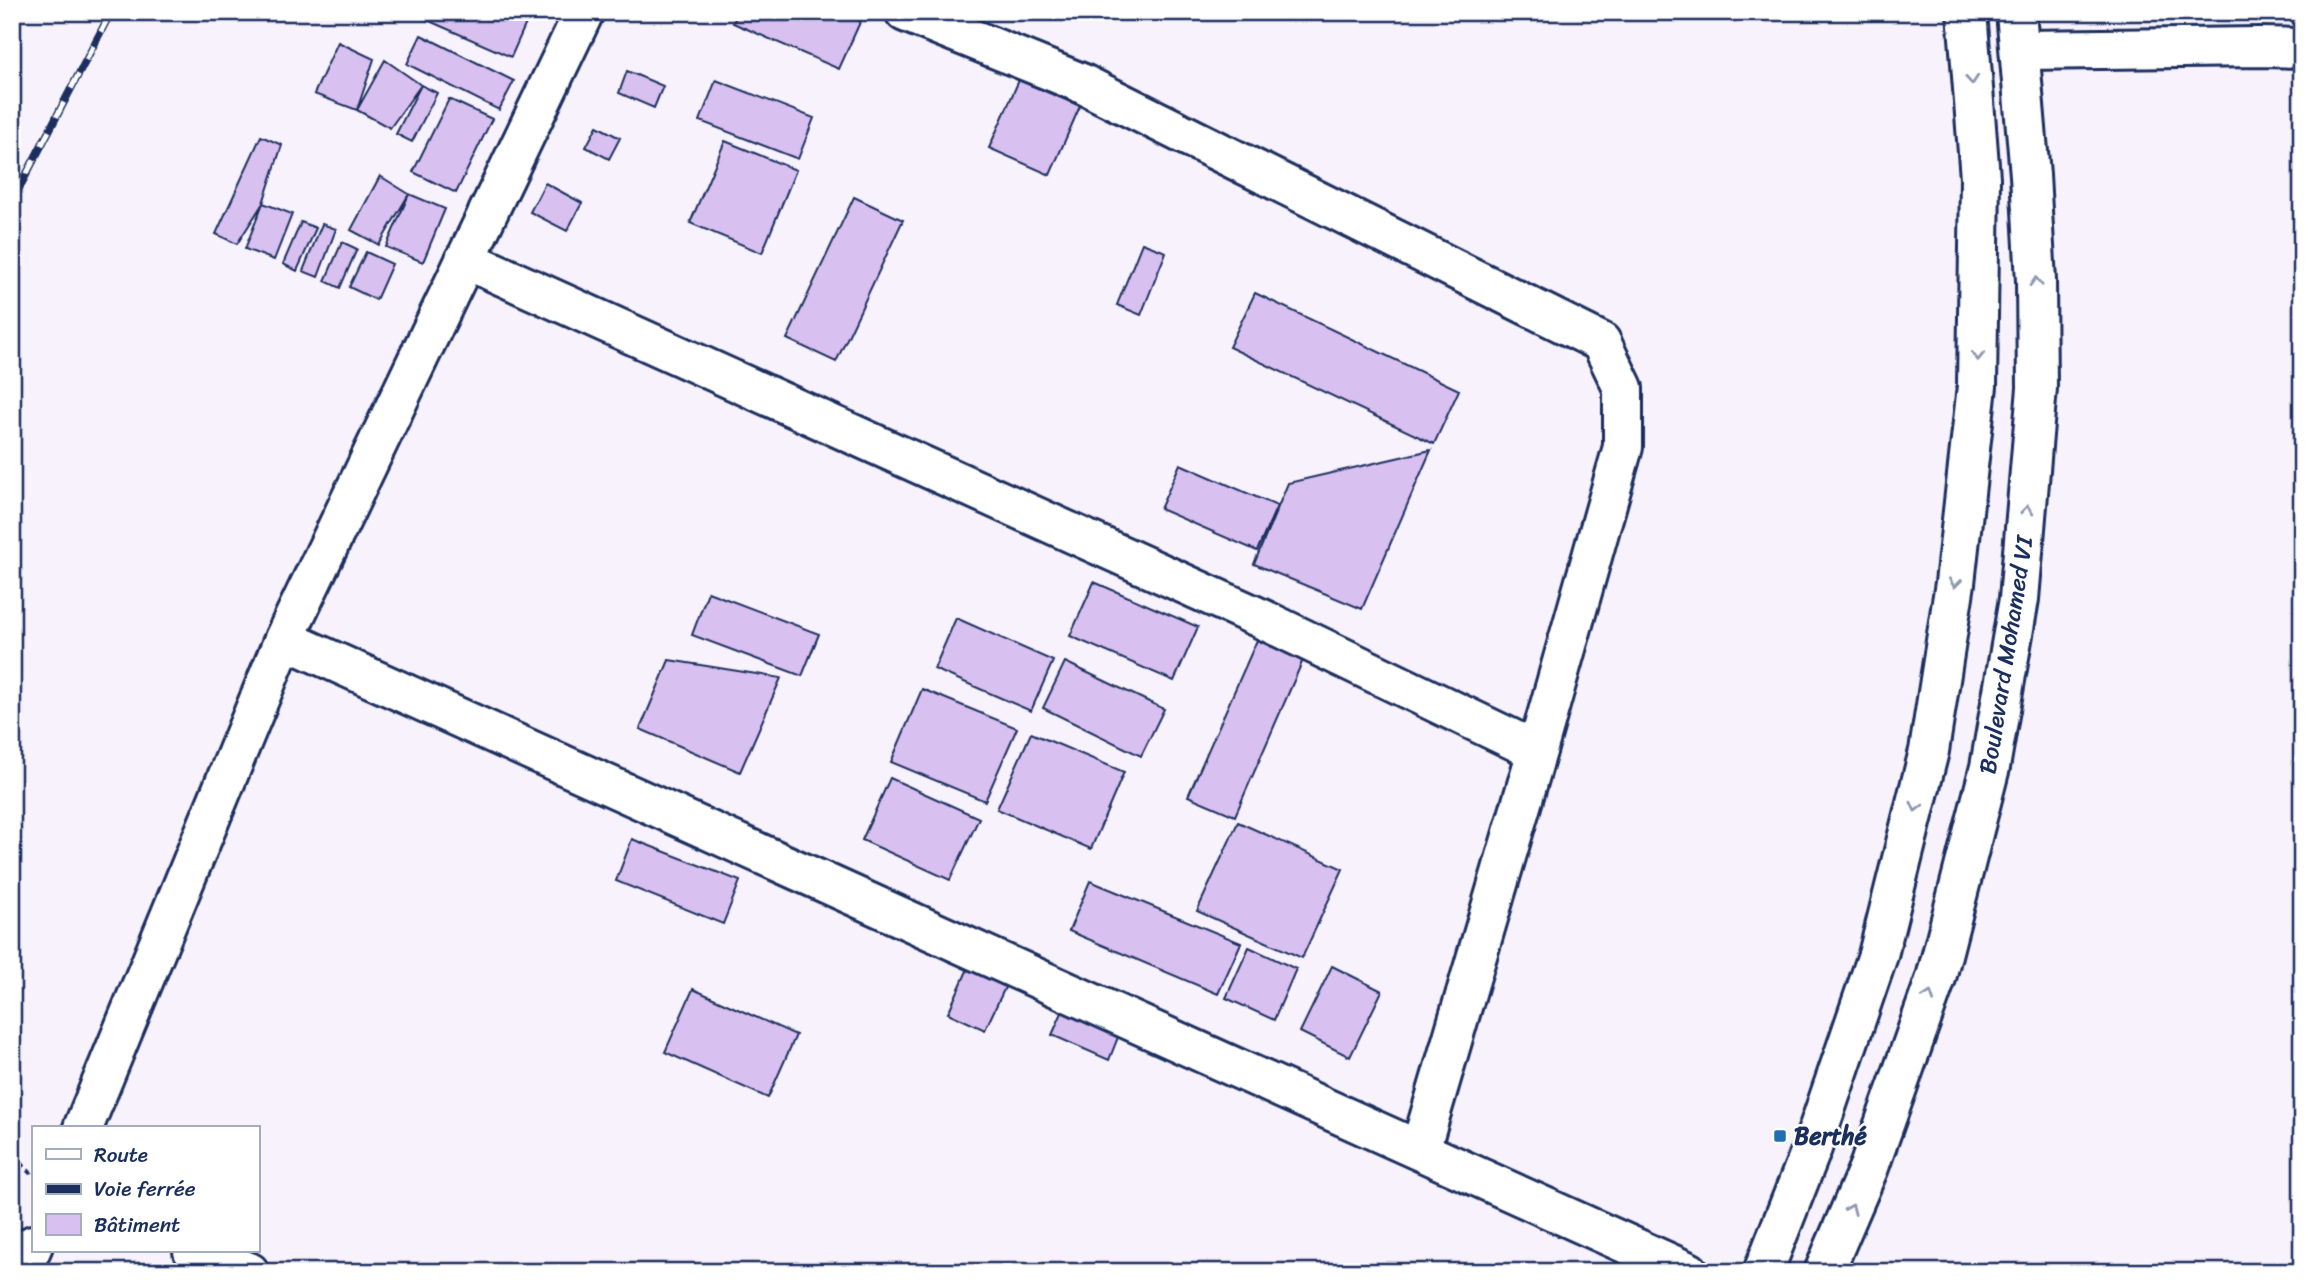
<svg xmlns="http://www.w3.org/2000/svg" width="2314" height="1284" viewBox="0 0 2314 1284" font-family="Sriracha,sans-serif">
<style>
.building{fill:#d8c0f0;stroke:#1b2f5e;stroke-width:2}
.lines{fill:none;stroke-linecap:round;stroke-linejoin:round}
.minor-casing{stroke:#1b2f5e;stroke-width:44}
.major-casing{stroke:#1b2f5e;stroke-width:44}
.path{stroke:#1b2f5e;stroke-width:4.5;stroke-dasharray:5 5;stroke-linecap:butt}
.minor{stroke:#fff;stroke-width:38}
.major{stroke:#fff;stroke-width:38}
.rail-casing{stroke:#1b2f5e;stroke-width:8}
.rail{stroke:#fff;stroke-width:5;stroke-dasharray:16;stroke-linecap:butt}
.oneway{stroke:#8d97ae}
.poi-dot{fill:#1f6fb2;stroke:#fff;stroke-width:2.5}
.labels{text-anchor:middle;stroke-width:5;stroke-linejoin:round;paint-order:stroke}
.street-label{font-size:24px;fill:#1b2f5e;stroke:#fff}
.poi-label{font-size:24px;font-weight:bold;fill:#1b2f5e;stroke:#fff;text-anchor:start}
</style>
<rect width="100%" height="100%" fill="#f7f2fc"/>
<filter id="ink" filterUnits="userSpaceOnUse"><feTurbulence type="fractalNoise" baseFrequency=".0143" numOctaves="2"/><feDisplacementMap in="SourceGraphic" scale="14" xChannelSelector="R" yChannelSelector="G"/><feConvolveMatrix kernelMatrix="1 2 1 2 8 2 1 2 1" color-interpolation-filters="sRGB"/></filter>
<g filter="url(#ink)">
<path class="building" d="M409,12H531L511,57Z
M738,12H843L861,20L839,69L733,23Z
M1081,12H1108L1102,23Z
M421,35L514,81L499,110L407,64Z
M338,42L374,59L357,110L314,94Z
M385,60L421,85L390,128L357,110Z
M627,71L663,86L654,108L619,93Z
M716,80L814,118L798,159L700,121Z
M1019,80L1080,106L1050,175L989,148Z
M421,85L437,93L412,142L396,134Z
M449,99L492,119L456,193L413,172Z
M597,126L620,138L609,159L586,147Z
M261,136L282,145L263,203L237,244L216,234Z
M725,141L796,170L762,253L690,223Z
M380,176L409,194L379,245L351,230Z
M545,183L582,203L567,231L530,212Z
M409,194L445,209L423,262L386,247Z
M854,197L903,220L836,362L787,339Z
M263,203L292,214L274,260L245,249Z
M301,222L316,228L297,271L283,264Z
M322,224L336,229L318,277L303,271Z
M342,242L357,249L340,288L325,281Z
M1142,243L1166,252L1141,315L1117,305Z
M366,252L392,264L376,300L349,287Z
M1255,293L1459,390L1434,444L1229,347Z
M1431,450L1362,609L1254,564L1288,483Z
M1180,464L1277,506L1257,551L1160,509Z
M1094,582L1198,627L1174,681L1070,636Z
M708,592L819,634L802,676L692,635Z
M956,618L1053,661L1031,711L934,669Z
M1257,640L1303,660L1235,816L1188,796Z
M669,660L781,678L740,772L640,729Z
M1065,662L1164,709L1141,756L1043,708Z
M922,689L1017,728L985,801L891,762Z
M1031,733L1124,772L1091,849L997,809Z
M890,778L979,818L950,880L862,840Z
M1238,822L1343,869L1302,958L1197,911Z
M632,839L740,881L723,924L616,881Z
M1090,881L1241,943L1218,994L1069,931Z
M1249,947L1296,969L1274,1020L1226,998Z
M970,964L1008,981L985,1030L948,1013Z
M1332,966L1382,991L1350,1057L1300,1032Z
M693,989L796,1035L768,1098L665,1052Z
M1064,1008L1120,1032L1109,1060L1052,1035Z"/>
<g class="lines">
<g class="minor-casing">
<path id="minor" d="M905,12L1081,83L1601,342L1623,388V447L1537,751L1420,1150
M2020,50L2260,47L2302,48
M465,259L1260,618L1537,751
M284,639L1689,1272
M83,1128L284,639L584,12
M193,1251L249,1272
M21,1272L33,1245"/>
</g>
<g class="major-casing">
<path id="major" d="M1763,1272L1812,1148L1878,955L1929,751L1955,583L1977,386L1980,178L1967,12
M1824,1272L1869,1167L1936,978L1990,767L2019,599L2037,388L2036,281L2030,175L2016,12"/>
</g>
<path class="path" d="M12,1158L21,1163L33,1176"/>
<use href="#minor" class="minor"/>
<use href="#major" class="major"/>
<g class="rail-casing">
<path id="rail" d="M12,202L111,12"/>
</g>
<use href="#rail" class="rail"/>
</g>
<defs><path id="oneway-chevron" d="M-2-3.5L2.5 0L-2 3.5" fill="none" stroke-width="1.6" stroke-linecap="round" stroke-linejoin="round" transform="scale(1.75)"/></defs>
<g class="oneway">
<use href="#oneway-chevron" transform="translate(1972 80) rotate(85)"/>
<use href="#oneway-chevron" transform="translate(2036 282) rotate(-92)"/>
<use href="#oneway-chevron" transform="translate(1978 356) rotate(91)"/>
<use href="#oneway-chevron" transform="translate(2027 510) rotate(-85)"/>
<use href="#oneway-chevron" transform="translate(1955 583) rotate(97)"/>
<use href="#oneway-chevron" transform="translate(1916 807) rotate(104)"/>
<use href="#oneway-chevron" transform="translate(1929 996) rotate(-71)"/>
<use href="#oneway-chevron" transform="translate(1851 1209) rotate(-67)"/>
</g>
</g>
<rect class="poi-dot" x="1773" y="1129" width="14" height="14" rx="3.5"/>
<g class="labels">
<g class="street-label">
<text transform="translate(2006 655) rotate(-81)" y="8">Boulevard Mohamed VI</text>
</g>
<g class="poi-label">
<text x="1794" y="1144">Berthé</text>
</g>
</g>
<rect width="2314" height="1284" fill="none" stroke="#fff" stroke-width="42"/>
<rect x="21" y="21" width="2272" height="1242" fill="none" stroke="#1b2f5e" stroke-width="2.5" filter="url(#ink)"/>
<rect x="32" y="1126" width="228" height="126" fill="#ffffff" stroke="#a4acbf" stroke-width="2"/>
<rect x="46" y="1149" width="35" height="10" fill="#ffffff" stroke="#a4acbf" stroke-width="2"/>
<text x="94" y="1162" font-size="21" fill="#1b2f5e">Route</text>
<rect x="46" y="1184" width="35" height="10" fill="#1b2f5e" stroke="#a4acbf" stroke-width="2"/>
<text x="94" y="1196" font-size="21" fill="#1b2f5e">Voie ferrée</text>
<rect x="46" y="1214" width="35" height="21" fill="#d8c0f0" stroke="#a4acbf" stroke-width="2"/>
<text x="94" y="1232" font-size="21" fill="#1b2f5e">Bâtiment</text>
</svg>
